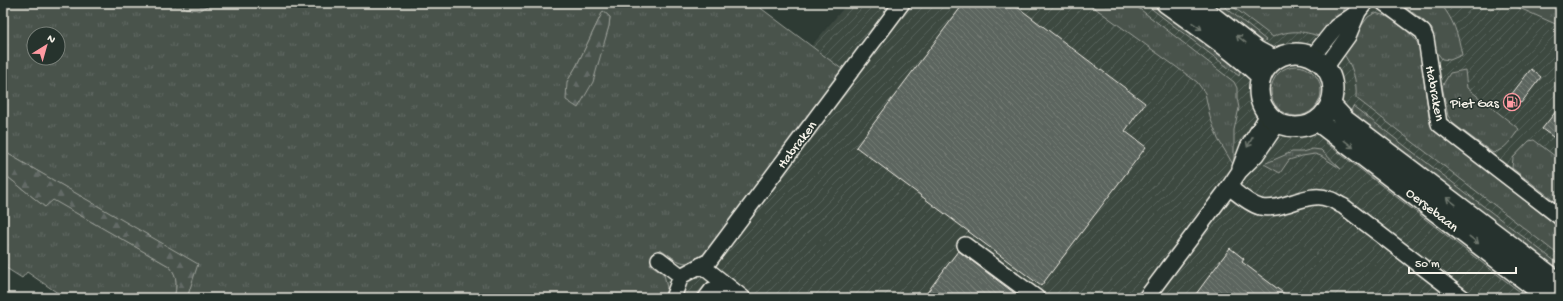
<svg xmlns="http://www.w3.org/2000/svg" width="1563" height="301" viewBox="0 0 1563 301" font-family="'Gochi Hand',sans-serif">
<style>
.industrial{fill:url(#industrial-furrows)}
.grass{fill:url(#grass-tufts);stroke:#9ea29a;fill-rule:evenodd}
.forest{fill:url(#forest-firs);stroke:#9ea29a}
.building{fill:url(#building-back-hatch);stroke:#f4f1e8}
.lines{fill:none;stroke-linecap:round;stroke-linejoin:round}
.minor-casing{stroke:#f4f1e8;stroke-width:18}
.major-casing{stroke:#f4f1e8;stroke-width:22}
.minor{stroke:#26332d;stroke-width:15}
.major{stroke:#26332d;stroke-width:19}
.oneway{stroke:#6e766e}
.labels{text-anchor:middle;stroke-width:3;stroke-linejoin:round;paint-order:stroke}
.street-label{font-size:14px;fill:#f4f1e8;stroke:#26332d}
.poi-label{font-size:14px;fill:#f4f1e8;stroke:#26332d;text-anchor:end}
</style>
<defs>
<pattern id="industrial-furrows" width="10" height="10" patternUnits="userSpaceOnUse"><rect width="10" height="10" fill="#3c4841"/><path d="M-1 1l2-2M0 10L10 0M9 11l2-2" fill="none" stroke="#59635c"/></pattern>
<pattern id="grass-tufts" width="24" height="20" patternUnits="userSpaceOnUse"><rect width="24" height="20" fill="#48524c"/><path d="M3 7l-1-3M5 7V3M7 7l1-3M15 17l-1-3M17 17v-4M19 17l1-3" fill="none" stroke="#636b66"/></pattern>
<pattern id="forest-firs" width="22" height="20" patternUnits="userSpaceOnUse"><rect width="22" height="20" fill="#48524c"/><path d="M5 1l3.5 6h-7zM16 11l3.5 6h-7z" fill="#636b66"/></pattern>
<pattern id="building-back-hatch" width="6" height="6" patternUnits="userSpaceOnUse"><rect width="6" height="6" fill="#5c655e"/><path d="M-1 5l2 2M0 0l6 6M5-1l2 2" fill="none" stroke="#747c75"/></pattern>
</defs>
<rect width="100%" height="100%" fill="#2e3b34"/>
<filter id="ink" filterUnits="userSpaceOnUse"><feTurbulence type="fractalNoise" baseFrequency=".025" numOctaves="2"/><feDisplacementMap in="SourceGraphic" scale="8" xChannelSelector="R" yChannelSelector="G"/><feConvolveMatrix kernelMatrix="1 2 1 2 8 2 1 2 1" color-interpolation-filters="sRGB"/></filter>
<g filter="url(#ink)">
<path class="industrial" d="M848,3H1560V298H610L622,268Z"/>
<path class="grass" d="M3,3H181L185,8L199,10L214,3H754L843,70L701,259C682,269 675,258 660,249L650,264L664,274L667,288L664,298H187L197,264L3,151ZM603,11L610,17L609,26L601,51L567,82L577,65ZM34,34H58V58H34Z
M1088,3H1132L1234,82L1237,88V98L1239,108L1234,130V166L1218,139L1210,117L1205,93L1197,82Z
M1144,3H1162L1244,63L1239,76Z
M1201,3H1220L1266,40L1258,46Z
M1228,3H1349L1323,38C1307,31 1290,29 1273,37Z
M1400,3H1440C1454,20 1458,34 1462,55L1450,60L1442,59L1436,51L1432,29L1424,21Z
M1508,3H1560V26Z
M1375,13C1392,16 1410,30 1419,45L1430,124L1436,132L1560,228V256L1356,98C1357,80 1353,66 1342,52L1368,17Z
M1271 91a25 25 0 1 1 50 0a25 25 0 1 1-50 0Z
M1465,70L1467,88L1519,129C1511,140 1506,149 1493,153L1455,125L1448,116L1442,86L1450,73Z
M1353,106L1560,265V279L1349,117Z
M1333,136L1546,298H1528L1325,142Z
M1534,140L1560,160V205L1512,168L1513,158L1529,141Z
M1313,149L1321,150L1341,169L1321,156L1315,154L1302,156L1289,160L1280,173L1264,164L1292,152H1302Z
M3,173L45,207L52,199L169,266C178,275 177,287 174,298H65L27,272L22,278L3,266Z"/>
<path class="forest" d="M181,3H214L199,10L185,8Z
M603,11L610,17L609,26L593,82L578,108L566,100L567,82L577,65Z
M3,151L198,264L187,298H174C177,287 178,275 169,266L53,200L45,207L3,173Z"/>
<path class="building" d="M964,3H1012L1145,103L1125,131L1146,147L1041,286L856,147Z
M1531,69L1541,77L1521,103L1511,95Z
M1560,106V142L1542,129Z
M1230,248L1244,259L1242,262L1290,298H1193Z
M958,251L960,252L1021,298H923Z"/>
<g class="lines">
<g class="minor-casing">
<path id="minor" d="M1384,3L1423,32L1426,39L1439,124L1560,217
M1312,57L1336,27L1358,12
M1325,68L1348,36L1358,12L1365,3
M1240,168L1248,147L1268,115
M1229,187C1238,194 1249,204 1260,207C1284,212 1307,190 1329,199C1334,200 1338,204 1343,206L1463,298
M965,245L1037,298
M659,259L681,276
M701,265L743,298
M673,298L681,276L709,261L902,3
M706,298L712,290L730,288
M1146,298L1229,187L1239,172L1256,155L1278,123"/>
</g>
<g class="major-casing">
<path id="major" d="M1166,3C1198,26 1232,49 1261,76
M1195,3L1257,51L1274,60
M1259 90a37 37 0 1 1 74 0a37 37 0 1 1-74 0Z
M1330,104L1345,120L1560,283
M1317,121L1549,298"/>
</g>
<use href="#minor" class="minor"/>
<use href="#major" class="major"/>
</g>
<defs><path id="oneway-shaft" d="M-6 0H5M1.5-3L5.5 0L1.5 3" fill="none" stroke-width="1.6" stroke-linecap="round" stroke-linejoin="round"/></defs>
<g class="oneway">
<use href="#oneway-shaft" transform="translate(1197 26) rotate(35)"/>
<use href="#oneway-shaft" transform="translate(1241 39) rotate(-142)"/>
<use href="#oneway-shaft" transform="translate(1250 142) rotate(119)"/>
<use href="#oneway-shaft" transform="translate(1349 144) rotate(38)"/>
<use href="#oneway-shaft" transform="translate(1451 201) rotate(-143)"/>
<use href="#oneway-shaft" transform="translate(1474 240) rotate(38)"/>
</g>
</g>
<defs>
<g id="fuel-ring" transform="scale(0.9)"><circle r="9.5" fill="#26332d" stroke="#ff9aa2" stroke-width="1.5"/><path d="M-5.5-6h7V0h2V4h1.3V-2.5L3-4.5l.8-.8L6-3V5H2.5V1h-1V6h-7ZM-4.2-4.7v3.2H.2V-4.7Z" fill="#ff9aa2"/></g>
</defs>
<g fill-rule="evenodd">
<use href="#fuel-ring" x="1512" y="102"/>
</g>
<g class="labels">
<g class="street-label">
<text transform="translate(1436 93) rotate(79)" y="5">Habraken</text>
<text transform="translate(796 144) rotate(-53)" y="5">Habraken</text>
<text transform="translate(1433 209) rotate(38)" y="5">Oersebaan</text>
</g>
<g class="poi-label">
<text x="1499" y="107">Piet Gas</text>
</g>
</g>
<rect width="1563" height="301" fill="none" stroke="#26332d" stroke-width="16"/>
<rect x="8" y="8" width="1547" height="285" fill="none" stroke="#f4f1e8" stroke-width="1.5" filter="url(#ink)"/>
<g transform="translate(46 46) rotate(37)"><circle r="19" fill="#26332d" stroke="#787f78"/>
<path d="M0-3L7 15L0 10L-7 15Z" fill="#ff9aa2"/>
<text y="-6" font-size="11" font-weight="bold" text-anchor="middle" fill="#f4f1e8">N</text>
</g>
<path d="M1409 267v6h107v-6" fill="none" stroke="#f4f1e8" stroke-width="2"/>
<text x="1415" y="267" font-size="12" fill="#f4f1e8" stroke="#26332d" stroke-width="3" paint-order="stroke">50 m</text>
</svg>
